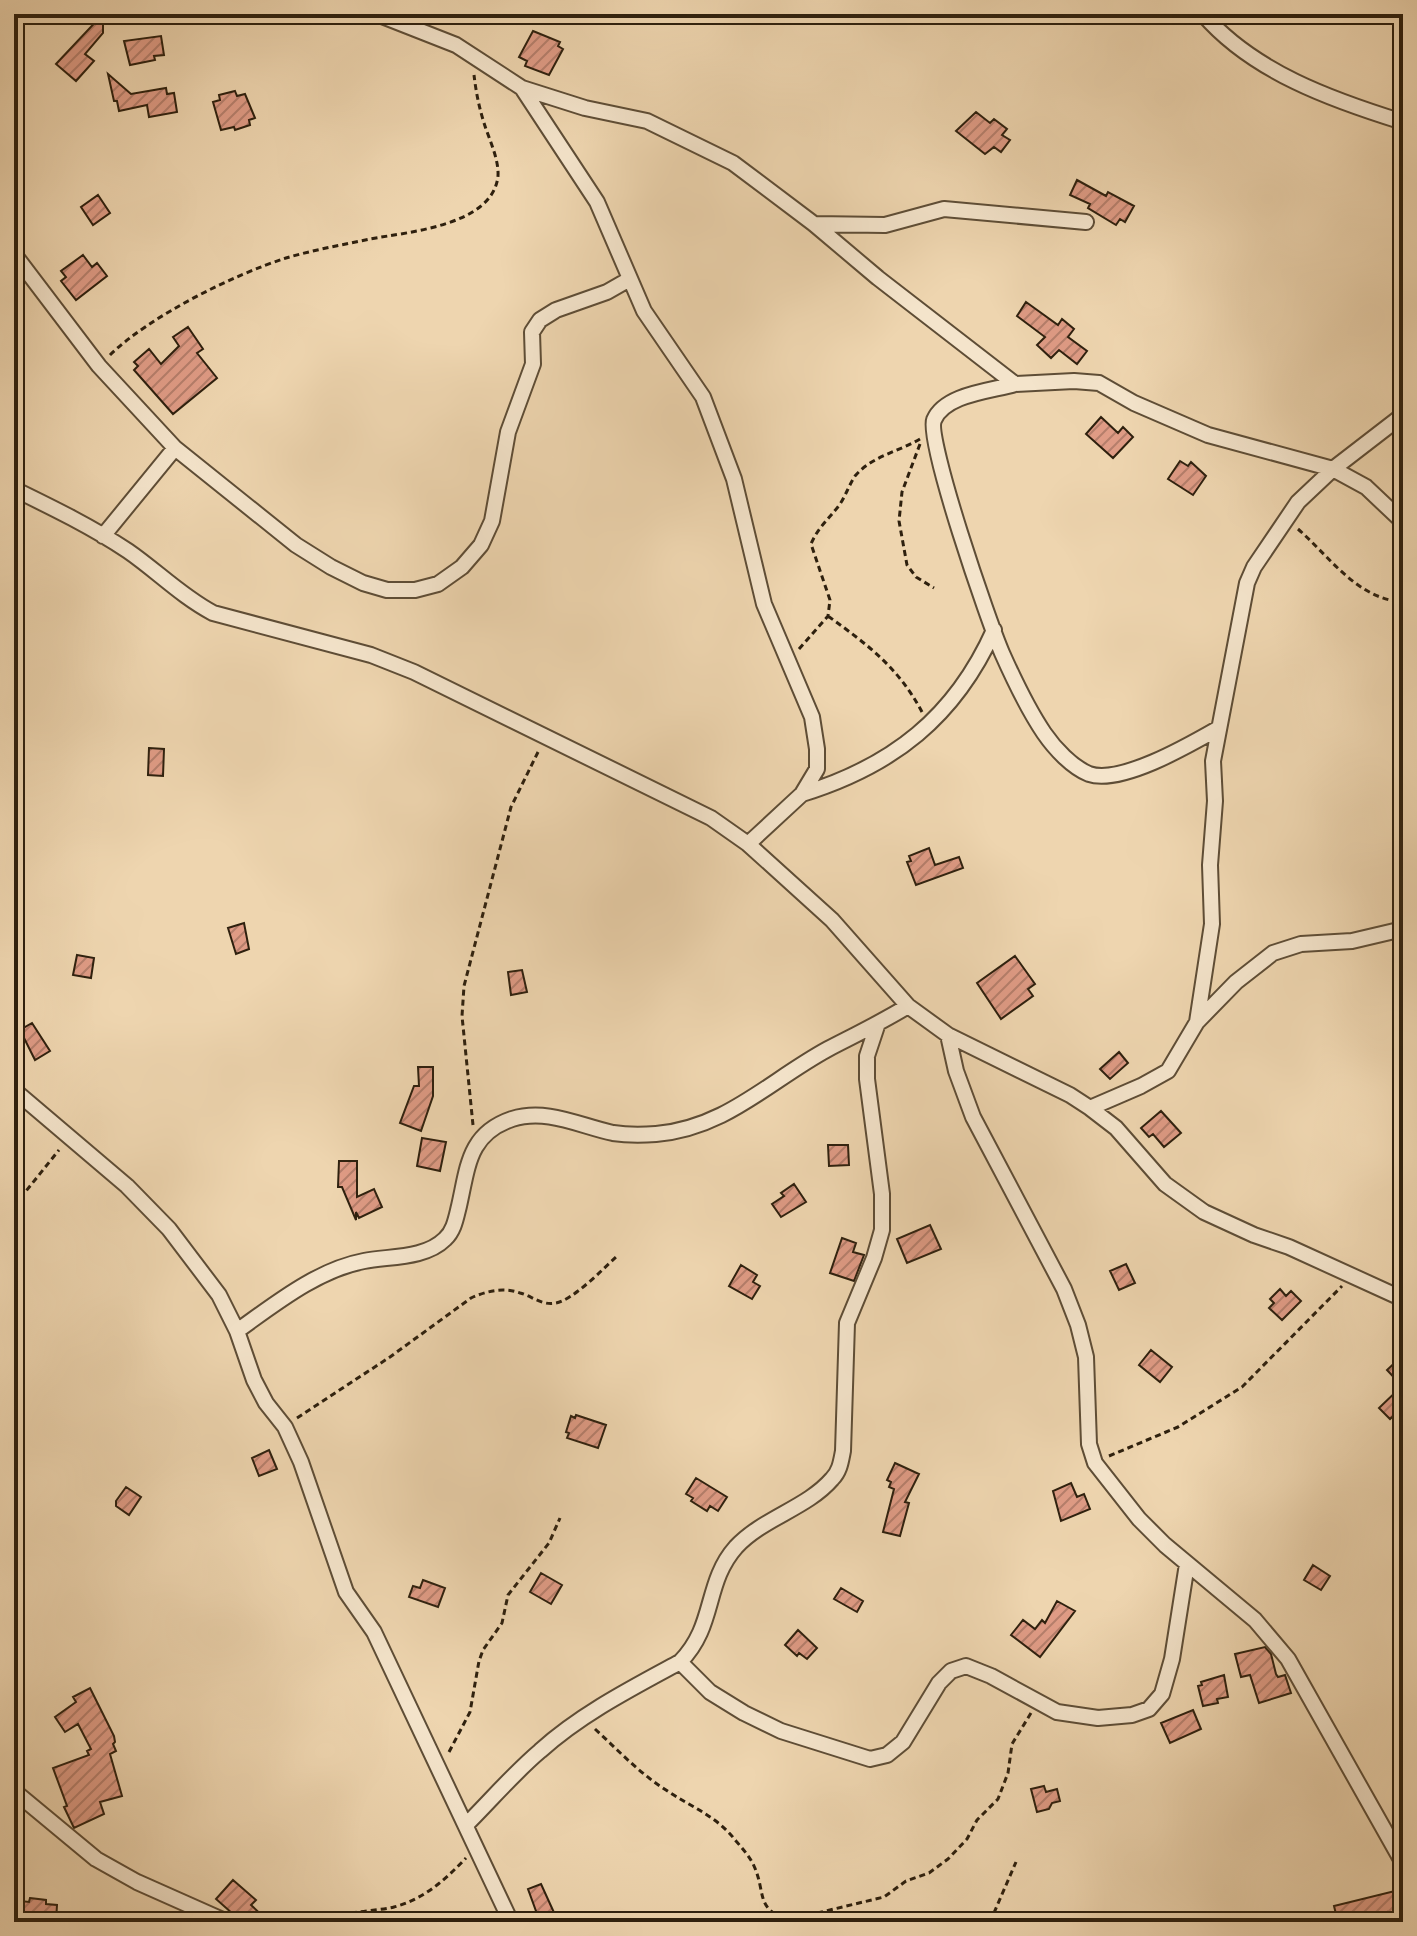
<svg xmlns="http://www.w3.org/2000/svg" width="1417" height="1936" viewBox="0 0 1417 1936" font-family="'Libre Caslon Text',serif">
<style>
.building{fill:url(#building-hatch);stroke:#2e200e;stroke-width:2}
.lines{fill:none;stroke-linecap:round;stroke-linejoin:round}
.minor-casing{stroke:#5e4d36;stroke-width:18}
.path{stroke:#2e200e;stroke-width:3;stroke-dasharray:6 4;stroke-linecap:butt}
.minor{stroke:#f4e4cb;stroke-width:14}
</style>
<defs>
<pattern id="building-hatch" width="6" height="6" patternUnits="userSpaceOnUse" patternTransform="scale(2)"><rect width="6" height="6" fill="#df9b85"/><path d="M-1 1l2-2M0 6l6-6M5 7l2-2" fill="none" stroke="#b57e6b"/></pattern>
</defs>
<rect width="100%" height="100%" fill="#eed5af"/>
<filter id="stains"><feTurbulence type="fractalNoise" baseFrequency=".0025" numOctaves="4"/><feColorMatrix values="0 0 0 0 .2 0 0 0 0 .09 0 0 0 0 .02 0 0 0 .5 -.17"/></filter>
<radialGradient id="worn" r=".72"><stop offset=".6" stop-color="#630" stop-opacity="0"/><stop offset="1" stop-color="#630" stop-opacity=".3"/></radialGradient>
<path class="building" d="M103,14V33L85,54L94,61L76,81L56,64Z
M533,31L560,42L558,46L563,49L549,75L525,66L527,61L519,57Z
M161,36L164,55L154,56L155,60L130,65L124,41Z
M108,74L131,94L166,88L167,94L174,93L177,112L149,117L147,105L119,111L117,101H114Z
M235,91L237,96L245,94L255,118L249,120L250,125L235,130L234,127L221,130L213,102L220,100L219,95Z
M976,112L990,123L994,119L1007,129L1002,135L1010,140L1001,152L994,147L985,154L956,131Z
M1077,180L1106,196L1108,192L1134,206L1125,222L1120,219L1116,225L1088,208L1090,204L1070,195Z
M98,195L110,213L93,225L81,207Z
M83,255L92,267L97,263L107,276L76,300L61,281L66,277L61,271Z
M1026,302L1058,325L1062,319L1074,329L1068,337L1087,351L1077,364L1059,350L1051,358L1037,345L1045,337L1017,316Z
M188,327L203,349L197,353L217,378L173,414L134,370L138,366L134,362L149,349L161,364L179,346L173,337Z
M1101,417L1118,433L1123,427L1133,437L1113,458L1086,434Z
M1180,461L1188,466L1191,462L1206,476L1193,495L1168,479Z
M149,748L164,749L163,776L148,775Z
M929,848L935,865L959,857L963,868L916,885L907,862L911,861L909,856Z
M244,923L249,949L236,954L228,928Z
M77,955L94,958L91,978L73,975Z
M1015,956L1035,984L1028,989L1033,996L1001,1019L977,983Z
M522,970L527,992L511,995L508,972Z
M32,1023L50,1051L35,1060L20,1030Z
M1119,1052L1128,1063L1110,1079L1100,1069Z
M418,1067H433V1096L421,1131L400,1123L414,1086H419Z
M1161,1111L1181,1133L1164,1147L1153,1134L1149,1137L1141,1128Z
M422,1138L446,1142L440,1171L417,1166Z
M828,1145H848L849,1165L829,1166Z
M339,1161H357V1197L374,1189L382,1207L359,1218L356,1212V1220L342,1187H338Z
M794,1184L806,1202L781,1217L772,1204L784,1196L781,1193Z
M930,1225L941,1249L907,1263L897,1239Z
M842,1238L856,1243L853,1252L864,1255L854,1281L830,1273Z
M1126,1264L1135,1283L1119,1290L1110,1271Z
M741,1265L757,1275L753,1282L760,1286L752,1299L729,1286Z
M1280,1289L1286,1296L1291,1291L1301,1301L1282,1320L1269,1308L1274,1303L1270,1299Z
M1151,1350L1172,1367L1160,1382L1139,1365Z
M1403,1355V1407L1390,1419L1379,1408L1402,1386L1387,1370Z
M576,1415L606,1425L598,1448L567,1438L569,1433L566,1432L571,1416L575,1418Z
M269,1450L277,1469L259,1476L252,1458Z
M895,1463L919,1474L905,1502L909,1503L900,1536L883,1532L894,1489L889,1487L891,1482L887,1480Z
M696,1478L727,1497L718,1511L710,1506L707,1511L691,1501L693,1498L686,1494Z
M1071,1483L1077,1497L1084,1494L1090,1509L1061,1521L1053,1491Z
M126,1487L141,1497L129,1515L116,1506V1501Z
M1313,1565L1330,1576L1321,1590L1304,1580Z
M541,1573L562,1585L551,1604L530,1592Z
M423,1580L445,1588L438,1607L409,1597L413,1586L420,1588Z
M841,1588L863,1601L857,1612L834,1599Z
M1057,1601L1075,1611L1040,1657L1011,1635L1023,1620L1035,1629L1042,1620L1045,1623Z
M798,1630L817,1648L807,1659L799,1653L797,1656L785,1645Z
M1265,1647L1271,1654L1276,1674L1278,1677L1285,1675L1291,1693L1259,1703L1250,1675L1241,1677L1235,1654Z
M1224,1675L1228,1697L1217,1699L1218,1703L1203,1706L1198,1686L1202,1685L1201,1682Z
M90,1688L114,1736L115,1742L113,1744L116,1751L110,1754L122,1796L100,1802L104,1814L74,1828L64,1807L67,1806L53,1768L89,1755L87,1751L91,1749L78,1724L65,1732L55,1717L76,1702L73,1697Z
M1193,1710L1201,1729L1170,1743L1161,1723Z
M1044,1786L1046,1792L1057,1789L1060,1801L1052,1803L1049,1809L1037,1812L1031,1789Z
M233,1880L256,1900L251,1905L269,1922H242L216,1899Z
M541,1884L556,1917L553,1918L555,1922H540L528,1889Z
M1403,1889V1922H1390L1387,1912L1338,1922L1334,1906Z
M30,1898L46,1900V1904L57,1905L56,1922H23L24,1918L20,1917L21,1901L29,1902Z"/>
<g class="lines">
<g class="minor-casing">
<path id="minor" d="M377,14L456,45L522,88L585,108L647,121L733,163L814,224L878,278L1015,384L1074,381L1099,383L1134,403L1208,435L1333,469L1366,487L1403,522
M1203,14C1253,72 1332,100 1403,122
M522,88L597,202L644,311L703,397L734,479L764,604L812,717L817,749V769L802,794L748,844
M814,224L885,225L944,209L1086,222
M14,254L99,366L175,448L296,545L331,567L363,583L387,590H415L438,584L462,567L481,545L492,521L508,432L533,364L532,332L540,320L556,310L607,292L628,280
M1015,384C991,391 945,394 934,420C926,440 989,623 1002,653C1014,680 1027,708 1044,733C1055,749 1072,767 1089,774C1121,785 1191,744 1219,728
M14,489C53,508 92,527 128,551C157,571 181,596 213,613L371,655L414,672L711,818L748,844L832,920L908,1006L948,1035L1070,1095L1090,1108L1116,1128L1165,1184L1204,1212L1254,1235L1289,1247L1403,1299
M103,536L175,448
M802,794C893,766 955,717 994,630
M1197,1022L1212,924L1210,865L1215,801L1213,761L1247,583L1254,567L1298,502L1333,469L1403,415
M948,1035L956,1071L973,1117L1064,1289L1078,1325L1086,1357L1089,1444L1095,1463L1139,1519L1165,1545L1255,1620L1288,1659L1403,1863
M14,1090L127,1186L169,1229L219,1295L237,1331L254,1380L266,1403L285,1427L301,1462L346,1592L374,1632L511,1922
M1090,1108L1141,1086L1168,1071L1197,1022L1236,982L1273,953L1301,944L1352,941L1403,929
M237,1331C275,1304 317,1270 364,1261C389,1256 425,1259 445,1239C454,1231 456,1218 459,1206C468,1167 468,1134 512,1119C547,1108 580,1126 613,1133C626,1135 642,1135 656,1134C726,1128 769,1081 828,1049C855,1035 882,1022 908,1006
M680,1662L710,1692L744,1713L781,1731L870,1759L887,1755L903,1742L939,1683L951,1671L966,1666L991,1676L1057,1712L1098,1718L1132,1715L1149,1709L1162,1694L1172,1659L1187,1564
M14,1791L96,1859L137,1882L227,1922
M466,1825C491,1800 514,1773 540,1751C581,1714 632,1688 680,1662C716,1626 704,1583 736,1547C763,1518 807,1508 832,1479C840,1471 841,1461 843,1451L847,1323L874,1258L882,1230V1194L867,1079V1056L877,1026"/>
</g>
<path class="path" d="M110,355C150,316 233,275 286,258C313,250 342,245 370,239C407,232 493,226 498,176C499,159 489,139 484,123C479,107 476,92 474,75
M920,444L902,492L899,521L907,565L916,577L934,588
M1298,529C1330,557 1357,599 1403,602
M828,616C868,645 898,667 922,712
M799,649L828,616L830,600L811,544C818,527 830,518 840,504C846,495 849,485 855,476C872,456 898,452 920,439
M473,1125L462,1016L464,986L511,807L539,750
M14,1206L59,1150
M297,1418L390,1357L471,1298C486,1291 504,1287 520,1293C532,1296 542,1306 556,1303C573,1300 603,1269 616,1257
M1109,1456L1178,1427L1242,1387L1342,1286
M595,1729C618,1750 639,1773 666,1790C691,1807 717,1816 736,1841C743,1849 750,1857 754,1866C766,1892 755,1909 788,1920L884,1897L906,1881L929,1873L948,1859L967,1839L977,1820L998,1799L1008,1773L1012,1744L1031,1713
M449,1752L470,1712L479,1661L483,1650L502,1623L508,1595L549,1543L560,1518
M333,1922C349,1909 374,1912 394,1907C424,1899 445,1880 466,1858
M990,1922L1016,1862"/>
<use href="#minor" class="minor"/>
</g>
<rect width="1417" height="1936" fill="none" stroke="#eed5af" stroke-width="48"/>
<rect x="16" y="16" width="1385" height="1904" fill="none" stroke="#2e200e" stroke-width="4"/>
<rect x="24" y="24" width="1369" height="1888" fill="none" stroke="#2e200e" stroke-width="2"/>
<rect width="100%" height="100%" filter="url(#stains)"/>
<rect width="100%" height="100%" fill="url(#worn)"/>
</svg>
